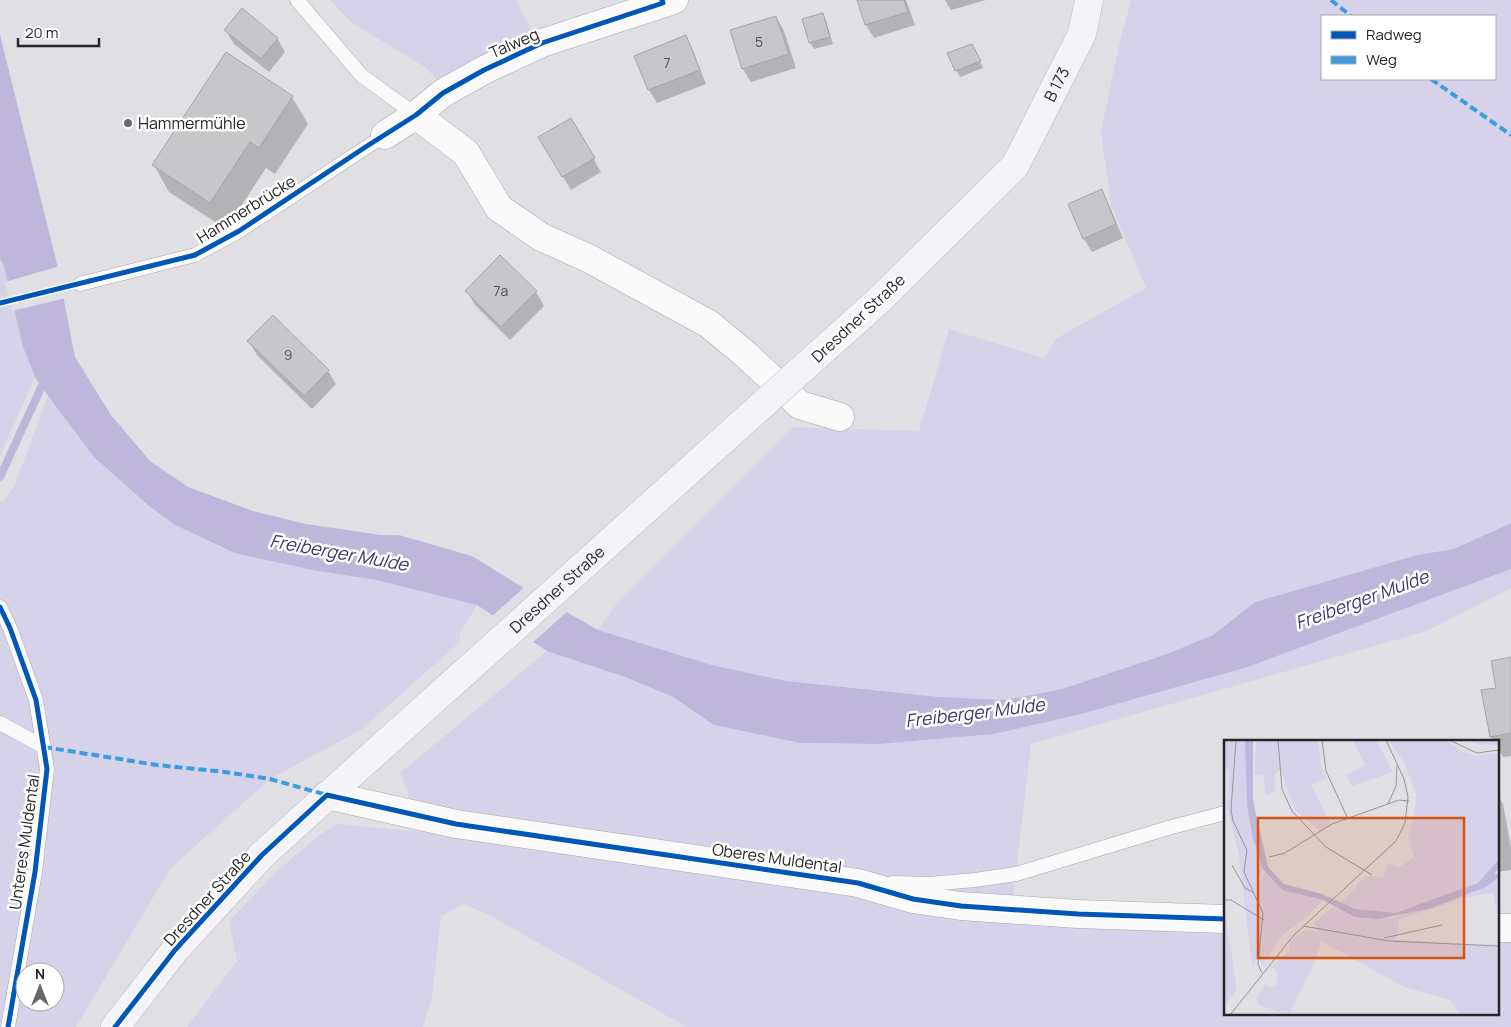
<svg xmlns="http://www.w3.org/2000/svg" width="1511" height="1027" viewBox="0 0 1511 1027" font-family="Manrope,sans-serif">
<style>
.green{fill:#d6d2ea;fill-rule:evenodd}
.water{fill:#beb7db}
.pier{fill:#e0e0e4}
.shadow{fill:#0003}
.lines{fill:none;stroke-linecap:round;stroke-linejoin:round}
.stream{stroke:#beb7db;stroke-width:8}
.building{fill:#c7c7ca;stroke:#a5a5a8}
.lane-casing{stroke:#a7a7aa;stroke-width:15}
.street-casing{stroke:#a7a7aa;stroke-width:29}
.primary-casing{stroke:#bcbcbe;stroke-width:29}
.lane{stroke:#fafafb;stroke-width:14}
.street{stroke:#fafafb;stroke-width:28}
.primary{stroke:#f4f3f7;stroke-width:28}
.primary-bridge-casing{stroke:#bcbcbe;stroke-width:29;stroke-linecap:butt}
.primary-bridge{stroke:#f4f3f7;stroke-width:28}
.quiet{stroke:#3c9ce0;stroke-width:4;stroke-dasharray:8 4;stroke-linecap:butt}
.cycleway-casing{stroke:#fff;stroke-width:8}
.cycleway{stroke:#0057b8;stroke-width:5}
.poi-dot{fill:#67666a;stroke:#fff;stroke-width:2}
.labels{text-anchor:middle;stroke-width:5;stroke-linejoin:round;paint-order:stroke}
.number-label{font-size:14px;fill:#4e4e50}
.street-label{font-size:16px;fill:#262528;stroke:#fff}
.poi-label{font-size:16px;fill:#262528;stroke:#fff;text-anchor:start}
.water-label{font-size:18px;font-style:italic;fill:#42326e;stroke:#fff}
.inset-road{fill:none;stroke:#969599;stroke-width:1}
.view{fill:#d5540f;fill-opacity:0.15;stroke:#d5540f;stroke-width:2.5}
.inset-edge{fill:none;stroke:#262528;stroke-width:2.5}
</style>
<rect width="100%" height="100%" fill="#e0e0e4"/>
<path class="green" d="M330,0H516L546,58L451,95L425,67L352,23Z
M1131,0H1511V523L1454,549L1417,555L1255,602L1213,635L1167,654L1062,689L1005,700L939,697L786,681L712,665L598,630L615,606L794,427L919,431L949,329L1044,358L1057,338L1146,288L1111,204L1101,132L1119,45ZM1322,16H1495V79H1322Z
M0,259L4,266L23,347L35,377L0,456Z
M48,396L94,457L149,506L175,525L235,553L312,570L376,580L477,605L460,633V642L361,730L270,779L170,869L76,1027H0V501L3,502L14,487ZM25,972H55V1002H25Z
M1511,569V588L1427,631L1031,744L1013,899L1225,924V1013H1497V931H1511V1027H687L489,915L463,904L441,916L432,997L423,1027H187L237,961L229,921L277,871L317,837L336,824L445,834L412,805L400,773L547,651L625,677L673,697L714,725L800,743L879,744L994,734L1081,714L1248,667Z"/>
<path class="water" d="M0,35L57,264L75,357L111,415L150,461L188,487L253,511L306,524L381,535H399L472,556L514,582L598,630L712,665L786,681L939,697L1005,700L1062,689L1167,654L1213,635L1255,602L1417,555L1454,549L1511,523V569L1248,667L1081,714L994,734L879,744L800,743L714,725L673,697L625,677L547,651L477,605L376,580L312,570L235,553L175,525L149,506L94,457L48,396L35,377L23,347L4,266L0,259Z"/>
<path class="pier" d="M60,266L66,298L12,311L5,282Z
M526,586L569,610L531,644L491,617Z"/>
<path class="shadow" d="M859,0H906L915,25L874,38L866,25Z
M945,0H986L951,10Z
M822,14L826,21L833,44L814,49L810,43L803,20Z
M776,17L784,31L796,68L751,82L743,69L731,31Z
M226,31L277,38L285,52L269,72L234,44Z
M685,37L693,51L706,84L657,103L649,90L636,57Z
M976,52L983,68L960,77L956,70Z
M292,97L308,124L275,174L266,168L226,229L169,192L154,165Z
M570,119L601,172L571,190L539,138Z
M1101,191L1109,205L1123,238L1092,252L1084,239L1070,204Z
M467,291L536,292L544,306L510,340L475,305Z
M249,341L328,371L336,384L312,409L257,355Z
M1511,658V756L1503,757L1497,747V741H1494L1491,737L1498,689Z
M1497,793L1503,804L1511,848V870L1497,872Z"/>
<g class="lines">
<path class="stream" d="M0,477L45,379"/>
</g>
<path class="building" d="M857,0H904L908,12L865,25Z
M242,8L278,38L261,59L224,30Z
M823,13L830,37L809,43L802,19Z
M776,16L789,54L742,69L730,30Z
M686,35L700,70L648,90L634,56Z
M972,44L981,61L955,71L947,53Z
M226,52L293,96L259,148L250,142L210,203L152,165Z
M571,118L595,158L562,177L538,137Z
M1102,189L1116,224L1083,239L1068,204Z
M500,255L537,291L501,327L465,291Z
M273,315L329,370L304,396L247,341Z
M1511,657V733L1490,737L1481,690L1496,688L1491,661Z
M1497,826L1500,842L1497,843Z"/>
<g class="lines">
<g class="lane-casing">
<path id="lane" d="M297,0L362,76L416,115
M80,284L195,255L239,231L385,135
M0,607L10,628L36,700L47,769L35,872L8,1027
M0,723L44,747
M892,883L929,884L975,880L1016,874L1168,828L1225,813"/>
</g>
<g class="street-casing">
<path id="street" d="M416,115L466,153L499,208L541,237L588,258L709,324L745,354L800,405L840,417
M385,135L416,115L443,93L484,70L542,43L674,0
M327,795L456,824L858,883L913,899L961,906L1078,914L1225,919
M1497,928H1511"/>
</g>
<g class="primary-casing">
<g id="primary">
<path id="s1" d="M878,301L1015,166L1082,34L1089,0"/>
<path d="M115,1027L175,950L262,855L377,751"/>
</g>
</g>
<use href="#lane" class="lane"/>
<use href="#street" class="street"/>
<use href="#primary" class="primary"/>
<g class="primary-bridge-casing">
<g id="primary-bridge">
<path id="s2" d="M377,751L878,301"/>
</g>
</g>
<use href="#primary-bridge" class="primary-bridge"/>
<path class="quiet" d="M1331,0L1351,16
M1431,79L1511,135
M44,747L157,765L225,772L270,779L327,795"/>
<g class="cycleway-casing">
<path id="cycleway" d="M0,303L195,255L239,231L367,146L416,115L443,93L484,70L542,43L663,3L662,0
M0,607L10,628L36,700L47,769L35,872L8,1027
M115,1027L175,950L262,855L327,795L456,824L858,883L913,899L961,906L1078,914L1225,919"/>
</g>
<use href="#cycleway" class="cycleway"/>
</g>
<circle class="poi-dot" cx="128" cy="123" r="5"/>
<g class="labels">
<g class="number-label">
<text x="759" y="47">5</text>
<text x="667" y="68">7</text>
<text x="501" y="296">7a</text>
<text x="288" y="360">9</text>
</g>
<g class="street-label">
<text transform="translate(514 43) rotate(-23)" y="6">Talweg</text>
<text dy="6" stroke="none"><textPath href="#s1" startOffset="284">B 173</textPath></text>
<text transform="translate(246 209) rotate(-32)" y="6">Hammerbrücke</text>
<text transform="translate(858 318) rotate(-43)" y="6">Dresdner Straße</text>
<text dy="6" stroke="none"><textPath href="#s2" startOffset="242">Dresdner Straße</textPath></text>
<text transform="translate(24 842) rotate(-82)" y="6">Unteres Muldental</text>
<text transform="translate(777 858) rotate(8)" y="6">Oberes Muldental</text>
<text transform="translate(207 898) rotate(-48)" y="6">Dresdner Straße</text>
</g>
<g class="poi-label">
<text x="138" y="129">Hammermühle</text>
</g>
<g class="water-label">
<text transform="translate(339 553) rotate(10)" y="6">Freiberger Mulde</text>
<text transform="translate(1362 600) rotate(-20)" y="6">Freiberger Mulde</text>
<text transform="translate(975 713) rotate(-7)" y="6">Freiberger Mulde</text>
</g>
</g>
<g transform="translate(1224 740)">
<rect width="275" height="275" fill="#e0e0e4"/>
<path d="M0,0H21L23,66L39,129L33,146L41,132L58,150L99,160L83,177L57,196L39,226L34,218L28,226L15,115L3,67L5,28L0,31ZM33,0H94L97,25L103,38L87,45L108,86L96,91L70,69L57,30L51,33V51L42,56L39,35L30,34ZM129,0H152L169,32L128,46L122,35L141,25ZM165,0H221L240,12L252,16L275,13V119L254,143L171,173L141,171L116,164L142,136L159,137L163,123L176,127L190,117L184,96L193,58L181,24ZM241,0H275V5H256ZM275,137V181L269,153L248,156L175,179L172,200L275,206V275H237L226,260L180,247L97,201L90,225L65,275L34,265L33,256L41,245L48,248L52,245L54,233L48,227L66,209L65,203L80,190L95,192L89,183L109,167L143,179L169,178L257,149ZM0,168L13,249L0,267Z" fill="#d6d2ea"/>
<path d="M21,0H29V60L44,127L60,144L98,154L131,169L171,173L254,143L275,119V127L270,135L275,133V137L262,147L204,169L154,179L131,177L99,160L58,150L39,129L29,99L23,66Z" fill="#beb7db"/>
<path class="inset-road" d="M12,0L7,70L9,81L23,110L20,132L39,173L34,224L38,233M54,0L58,49L68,71L102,107L148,135M98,0L102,31L124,79M225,0L253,13L275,10M164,64L172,46L173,25M45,117L61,113L108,84L175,60L185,61M8,125L21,148L30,153M0,160H7L40,180M79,186L165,201L275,206M160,198L218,185M6,275L70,195L172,101L181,83L184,57L180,39L162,0"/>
<path class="view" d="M34,78H240V218H34Z"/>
<rect width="275" height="275" class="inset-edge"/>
</g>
<rect x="1321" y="15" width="175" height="65" fill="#ffffff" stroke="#a8a8a9"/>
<rect x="1331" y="31" width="25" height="8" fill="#0057b8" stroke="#a8a8a9"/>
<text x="1366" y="40" font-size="15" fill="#262528">Radweg</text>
<rect x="1331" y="56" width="25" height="8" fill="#3c9ce0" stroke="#a8a8a9"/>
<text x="1366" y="65" font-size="15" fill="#262528">Weg</text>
<g transform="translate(40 987)"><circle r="24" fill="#ffffff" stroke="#a8a8a9"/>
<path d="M0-4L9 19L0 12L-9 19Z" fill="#67666a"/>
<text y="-8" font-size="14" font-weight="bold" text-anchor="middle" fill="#262528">N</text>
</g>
<path d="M18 38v8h81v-8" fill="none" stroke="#262528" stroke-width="2.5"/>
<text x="25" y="38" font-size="15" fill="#262528" stroke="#ffffff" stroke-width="4" paint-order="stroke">20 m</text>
</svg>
